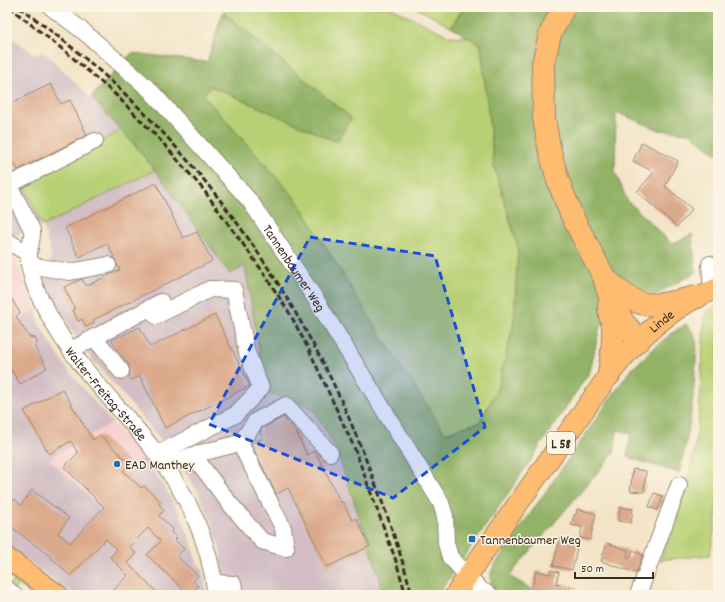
<svg xmlns="http://www.w3.org/2000/svg" width="725" height="602" viewBox="0 0 725 602" font-family="Dekko,sans-serif">
<style>
.built{fill:#f7d0ce}
.industrial{fill:#d2bec4}
.green{fill:#b8d075;stroke:#7a7d4a}
.forest{fill:#92b266;stroke:#666e42}
.building{fill:#dba98b}
.lines{fill:none;stroke-linecap:round;stroke-linejoin:round}
.minor-casing{stroke:#978772;stroke-width:18}
.major-casing{stroke:#978772;stroke-width:22}
.highway-casing{stroke:#978772;stroke-width:24}
.minor{stroke:#fff;stroke-width:16}
.major{stroke:#fdbc70;stroke-width:20}
.highway{stroke:#fdbc70;stroke-width:22}
.rail{stroke:#3b2a1e;stroke-width:3;stroke-dasharray:6 3;stroke-linecap:butt}
.marked{fill:#1d4ed8;fill-opacity:0.2;stroke:#1d4ed8;stroke-width:3;stroke-dasharray:8 5;stroke-linejoin:round}
.poi-dot{fill:#1f6fb2;stroke:#fcf5e5;stroke-width:1.5}
.labels{text-anchor:middle;stroke-width:3;stroke-linejoin:round;paint-order:stroke}
.shield{fill:#fcf5e5;stroke:#75675a;stroke-width:1}
.shield-label{font-size:13px;font-weight:bold;fill:#3b2a1e}
.street-label{font-size:14px;fill:#3b2a1e;stroke:#fcf5e5}
.poi-label{font-size:14px;fill:#3b2a1e;stroke:#fcf5e5;text-anchor:start}
</style>
<rect width="100%" height="100%" fill="#fcf5e5"/>
<filter id="ink" filterUnits="userSpaceOnUse"><feTurbulence type="fractalNoise" baseFrequency=".025" numOctaves="2"/><feDisplacementMap in="SourceGraphic" scale="8" xChannelSelector="R" yChannelSelector="G"/><feConvolveMatrix kernelMatrix="1 2 1 2 8 2 1 2 1" color-interpolation-filters="sRGB"/></filter>
<filter id="wash" filterUnits="userSpaceOnUse"><feTurbulence type="fractalNoise" baseFrequency=".012" numOctaves="4" result="noise"/><feDisplacementMap in="SourceGraphic" scale="16" xChannelSelector="R" yChannelSelector="G"/><feGaussianBlur stdDeviation="0.9" result="paint"/><feColorMatrix in="noise" values="0 0 0 0 0 0 0 0 0 0 0 0 0 0 0 0 0 1.4 0 .05"/><feComposite in="paint" operator="in"/></filter>
<g filter="url(#wash)">
<rect width="100%" height="100%" fill="#f3e4c7"/>
<path class="built" d="M8,238L17,267L36,310L7,328Z
M112,423L143,457L97,505L49,459Z"/>
<path class="industrial" d="M7,35L36,55L42,52L49,56L122,130L23,184L43,225L155,170L230,274L245,266L266,392L314,409L338,454L380,578L382,595H225L220,563L221,553L217,538L212,522L196,489L170,450L90,356L72,331L57,304L44,278L52,257L43,226L8,237L7,239Z
M36,310L39,324L65,366L81,386L112,423L49,459L97,504L143,457L167,491L180,514L191,541L197,563L202,568L207,595H74L7,546V328Z"/>
<path class="green" d="M228,7H390L449,36L468,37L481,44L494,166L518,247L514,322L498,387L480,422L444,433L383,339L203,95L211,86L337,141L351,119L223,12Z
M415,7H464L451,27Z
M122,130L155,170L43,226L23,184Z
M718,305V507L710,555L660,560C675,525 687,489 694,452C702,407 701,360 705,314L708,310Z
M7,569L43,595H32L18,584L14,590L9,586L14,581L7,575Z"/>
<path class="forest" d="M464,7H718V155L690,133L659,130L616,112L615,172L627,200L672,244L692,234L696,272L600,326L590,371L518,479L438,595H382L380,578L338,454L314,409L266,392L245,266L230,274L155,170L135,145L91,97L132,53L207,62L223,12L351,118L337,142L211,86L203,95L296,199L383,339L445,433L480,422L498,387L514,322L518,247L494,166L481,45L451,27Z
M686,324C690,328 693,332 695,337C698,347 696,361 695,371C693,406 688,438 679,473L627,457L631,433L617,430L614,453L509,576L542,595H482L491,583V573L494,566L629,372C647,355 664,337 686,324Z"/>
<g id="blocks">
<path class="building" d="M51,84L61,104L70,100L87,135L18,170L14,163L7,167V105Z
M642,142L678,161L665,186L692,209L677,227L637,192L654,172L633,161Z
M156,183L183,238L197,232L212,261L93,320L94,323L86,327L82,319L78,321L73,310L75,309L64,287L82,279L86,286L120,270L107,243L79,257L65,228Z
M7,291L20,313L16,316L29,337L35,338L37,341L35,348L47,368L20,384L7,363Z
M215,315L250,386L165,428L140,376L131,380L129,375L130,370L129,365L118,351L112,340L140,327L150,347Z
M62,389L93,440L100,435L130,464L123,471L141,488L144,486L161,502L159,504L164,510L159,516L173,529L171,532L177,538L175,540L184,549L177,556L198,576L193,581L198,586L189,595L147,555L161,541L148,528L129,547L136,553L127,563L160,595H109L128,575L110,557L117,550L106,539L70,576L50,556L7,524V508L14,499L21,505L32,490L69,518L58,533L70,543L104,507L64,467L78,453L71,441L49,454L24,411Z
M284,417L287,422L288,421L294,427L307,455L315,451L341,503L343,502L352,520L356,518L370,546L327,567L288,488L276,494L251,444L263,438L260,432L262,428Z
M633,469L646,471L644,492L630,491Z
M654,493L663,496L658,510L649,507Z
M620,507L633,509L631,523L618,521Z
M577,509L596,514L590,540L580,538L582,527L571,525L574,515H576Z
M560,538L578,543L572,570L553,566Z
M607,543L628,550L627,558H630L633,550L643,555L636,573L601,561Z
M551,570L559,572L556,583L575,587L573,595H550L541,593L542,590L532,588L536,571L550,574Z"/>
</g>
</g>
<g filter="url(#ink)">
<use href="#blocks" fill-opacity="0" stroke="#978772" stroke-width="1"/>
<g class="lines">
<g class="minor-casing">
<g id="minor">
<path id="s1" d="M51,7L83,31L150,90L250,201L315,298L441,503L445,516L446,543L450,557L481,590L490,595"/>
<path id="s2" d="M95,141L9,185C15,197 21,208 27,220C28,223 32,228 32,231C33,238 29,247 29,255C28,276 40,299 50,317C76,367 118,404 152,448C187,493 209,538 216,595"/>
<path d="M7,243L9,242L29,254"/>
<path d="M710,264L712,290"/>
<path d="M29,265L70,272L108,265"/>
<path d="M151,307L156,316L210,289L234,290L247,353L261,388L235,415L157,454"/>
<path d="M94,337L121,371"/>
<path d="M71,350L161,302"/>
<path d="M240,443L256,421L286,405L330,453"/>
<path d="M165,466L193,455L240,443L283,528L286,548L262,541L230,504L193,455"/>
<path d="M215,583L233,584L237,595"/>
<path d="M7,589L14,595"/>
<path d="M638,595L679,485"/>
</g>
</g>
<g class="major-casing">
<g id="major">
<path d="M7,558L58,595"/>
<path id="s3" d="M455,595L481,556L609,375C638,337 673,305 718,288"/>
</g>
</g>
<g class="highway-casing">
<path id="highway" d="M564,7L550,34L543,64L544,118L549,147L558,181L572,216L604,277L610,297L623,322L639,340
M605,278C642,314 651,306 697,297
M609,305C608,312 612,319 613,327C614,343 611,359 609,375"/>
</g>
<use href="#minor" class="minor"/>
<use href="#major" class="major"/>
<use href="#highway" class="highway"/>
<path class="rail" d="M9,7L66,52L117,96L161,141L203,189L261,269L290,314L309,350L354,447L395,558L406,595
M19,7C55,33 91,62 123,92C200,166 264,252 314,346C335,384 352,424 368,465C385,508 400,550 412,595"/>
</g>
</g>
<path class="marked" d="M310,237L435,256L485,427L393,498L209,424Z"/>
<g class="poi-dot">
<circle cx="117" cy="464" r="4"/>
<rect x="468" y="535" width="8" height="8" rx="2"/>
</g>
<g class="labels">
<rect class="shield" x="547" y="432" width="28" height="22" rx="3"/>
<g class="shield-label">
<text x="561" y="448">L 58</text>
</g>
<g class="street-label">
<text dy="5" stroke="none"><textPath href="#s1" startOffset="359">Tannenbaumer Weg</textPath></text>
<text dy="5" stroke="none"><textPath href="#s3" startOffset="344">Linde</textPath></text>
<text dy="5" stroke="none"><textPath href="#s2" startOffset="334">Walter-Freitag-Straße</textPath></text>
</g>
<g class="poi-label">
<text x="125" y="469">EAD Manthey</text>
<text x="480" y="544">Tannenbaumer Weg</text>
</g>
</g>
<rect width="725" height="602" fill="none" stroke="#fcf5e5" stroke-width="24"/>
<path d="M575 572v6h78v-6" fill="none" stroke="#3b2a1e" stroke-width="2"/>
<text x="581" y="572" font-size="12" fill="#3b2a1e" stroke="#fcf5e5" stroke-width="3" paint-order="stroke">50 m</text>
</svg>
